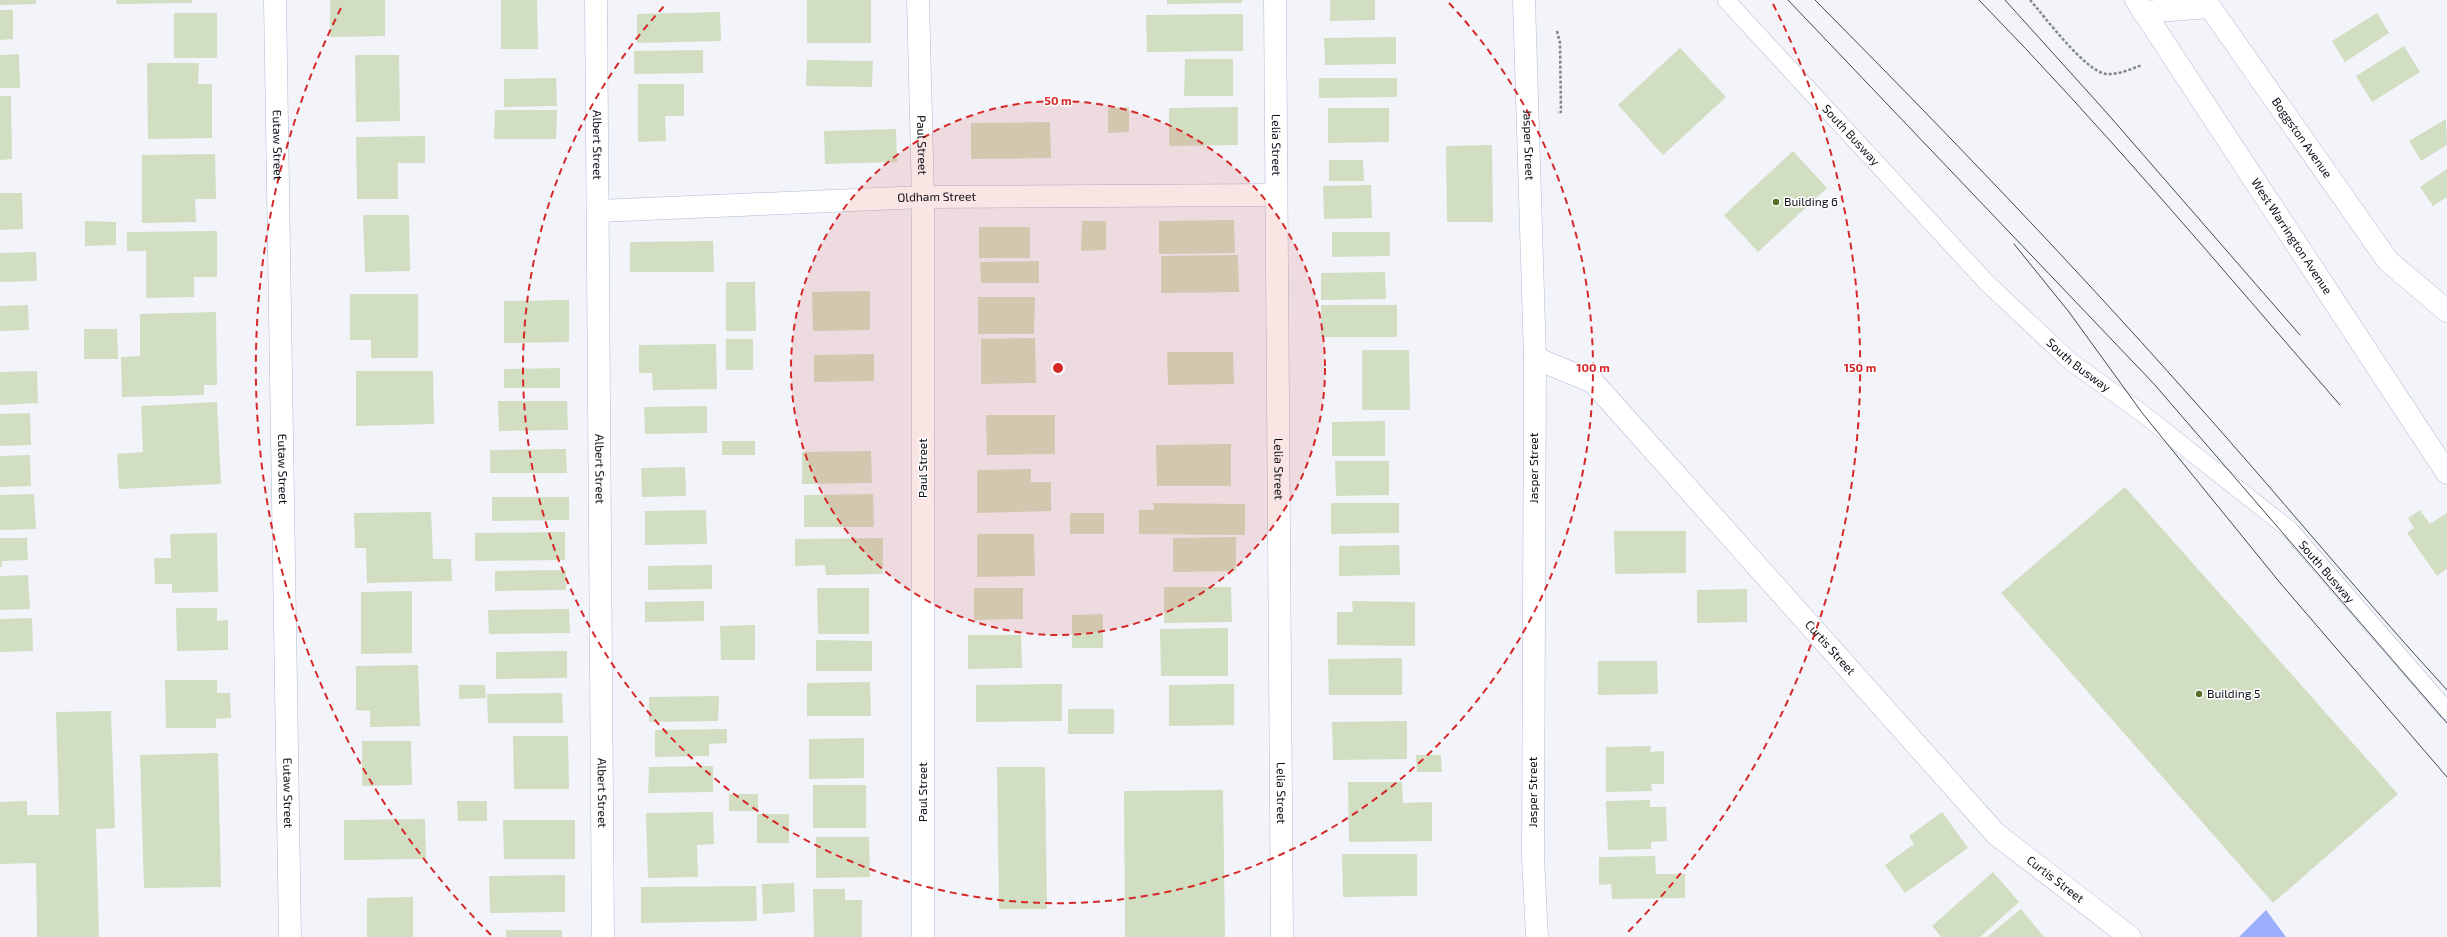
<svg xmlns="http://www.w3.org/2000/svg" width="2447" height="937" viewBox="0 0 2447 937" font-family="'Exo 2',sans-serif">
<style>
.forest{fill:#9baffd}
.building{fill:#d1dec2}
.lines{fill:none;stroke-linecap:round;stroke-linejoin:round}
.service-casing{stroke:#b1b9d5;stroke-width:18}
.minor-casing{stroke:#b1b9d5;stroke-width:23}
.secondary-casing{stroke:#b1b9d5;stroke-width:23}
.path{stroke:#83858d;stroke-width:2.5;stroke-dasharray:3 2;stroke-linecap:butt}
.service{stroke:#fff;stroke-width:17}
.minor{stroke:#fff;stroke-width:22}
.secondary{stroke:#fff;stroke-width:22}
.tram{stroke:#454850;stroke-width:1}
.ring{fill:none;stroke:#d62828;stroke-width:2;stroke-dasharray:7 5}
.poi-dot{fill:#537024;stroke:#fff;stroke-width:1.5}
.labels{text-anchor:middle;stroke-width:3;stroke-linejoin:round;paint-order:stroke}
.street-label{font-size:12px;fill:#0b0e17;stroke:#fff}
.poi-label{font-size:12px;fill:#0b0e17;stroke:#fff;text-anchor:start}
.centre{fill:#d62828;stroke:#fff;stroke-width:2}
.ring-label{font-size:12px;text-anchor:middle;font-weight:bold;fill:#d62828;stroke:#fff;stroke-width:3;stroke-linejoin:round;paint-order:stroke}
</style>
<rect width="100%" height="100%" fill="#f2f4fa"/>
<path class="forest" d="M2266,910L2286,937H2239Z"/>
<path class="building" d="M0,0H36V4L0,5Z
M116,0H192V3L117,4Z
M330,0H385V36L330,37Z
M501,0H537L538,49H501Z
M807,0H871V43H807Z
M1167,0H1242V3L1167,4Z
M1330,0H1375V20L1330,21Z
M0,10H13V39L0,40Z
M720,12L721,41L637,43V14Z
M174,13H217V58H174Z
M2377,13L2389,33L2345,62L2332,41Z
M1243,14V51L1147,52L1146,15Z
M1396,37V64L1325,65L1324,38Z
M2404,46L2420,72L2372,102L2356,76Z
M1680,48L1726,97L1663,155L1618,105Z
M703,50V73L634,74V51Z
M19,54L20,88H0V55Z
M355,55H399L400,121L356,122Z
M1185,59H1233V96H1184Z
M807,60L873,61L872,87L806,86Z
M147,63H199L198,84H212V138L148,139Z
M556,78L557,106L504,107V79Z
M1319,78H1397V97L1319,98Z
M638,84H684V116H665L666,141L638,142Z
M0,96H11L12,159L0,160Z
M1129,107V132L1108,133V108Z
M1238,107V145L1169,146V108Z
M1328,108H1389V142L1328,143Z
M495,110H557L556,139H494Z
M2446,119L2447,145L2421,161L2409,141Z
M1050,122L1051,158L971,159V123Z
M896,129L897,162L825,164L824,131Z
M425,136V163H398V199H357L356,137Z
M1492,145L1493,222H1447L1446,146Z
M1793,151L1827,188L1758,252L1724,215Z
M215,154L216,199H195L196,222L142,223V155Z
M1329,160H1363L1364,181H1329Z
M2447,169V197L2433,206L2420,187Z
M1371,185L1372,218L1324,219L1323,186Z
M0,193H22L23,229L0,230Z
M363,215H409L410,271L365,272Z
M1234,220L1235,253L1159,254V221Z
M85,221L116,222V245L85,246Z
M1082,221H1106V250L1081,251Z
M979,227H1030V258H979Z
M217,231V277H194V297L146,298V251H127V232Z
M1332,232H1390V256L1332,257Z
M713,241L714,272H630V242Z
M36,252L37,281L0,282V253Z
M1238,255L1239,292L1161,293V256Z
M1039,261V283H981L980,262Z
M1385,272L1386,299L1321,300V273Z
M726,282H755L756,331H726Z
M870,291V330L813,331L812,292Z
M350,294H418V358H371V340H350Z
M978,297H1035L1034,334H978Z
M569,300V342L504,343V301Z
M28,305L29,330L0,331V306Z
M1321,305H1397V337H1321Z
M216,312L217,385H204V395L122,397L121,357L140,356V314Z
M84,329H117L118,359H84Z
M1035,338L1036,383L981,384V339Z
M726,339H753V370H726Z
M716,344L717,389L653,390L652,373H639V345Z
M1362,350H1409L1410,410H1362Z
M1167,352H1233L1234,384L1168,385Z
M874,354V381L814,382V355Z
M560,368V388H504V369Z
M37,371L38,403L0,405V372Z
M356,371H433L434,424L356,426Z
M498,401H567L568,430L499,431Z
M217,402L221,484L119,489L117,454L143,452L141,406Z
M707,406V433L645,434L644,407Z
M30,413L31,445L0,446V414Z
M986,415H1055V454L987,455Z
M1385,421V456H1332V422Z
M722,441H755V455H722Z
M1231,444V486H1157L1156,445Z
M566,449L567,473H490V450Z
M871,451L872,483L802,484V452Z
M30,455L31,486L0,487V456Z
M1335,461H1389V495L1336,496Z
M685,467L686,496L642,497L641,468Z
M1031,469V482H1051V511L977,513V470Z
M2125,487L2398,794L2273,903L2001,593Z
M34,494L36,529L0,530V495Z
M873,494L874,527H804V495Z
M492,497H569V520L492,521Z
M1153,503L1245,504V535L1139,534V510H1154Z
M1331,503H1399V533L1331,534Z
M706,510L707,544L645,545V511Z
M2420,510L2430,524L2447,513V569L2437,576L2407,533L2414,528L2408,518Z
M431,512L433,559H451L452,581L367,583L366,548H355L354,513Z
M1070,513H1104V534H1070Z
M1614,531H1686V573L1615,574Z
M565,532V560L475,561V533Z
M217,533L218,592L172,593V584H155L154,558H171L170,534Z
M977,534H1034L1035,576L977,577Z
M1236,537V571L1173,572V538Z
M0,538H27L28,560L2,561V567H0Z
M883,538V574L826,575L825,565L795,566V539Z
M1399,545L1400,575L1339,576V546Z
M712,565V589L648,590V566Z
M566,570V590L495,591V571Z
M28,575L30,609L0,610V576Z
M1164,587H1231L1232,622L1164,623Z
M817,588H869V634H818Z
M974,588H1023V619L974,620Z
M1747,589V622L1697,623V590Z
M412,591V653L361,654V592Z
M704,601V621L645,622V602Z
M1352,601L1415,602V646L1337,645V612H1353Z
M176,608H217V621L228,620V650L177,651Z
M569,609L570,633L489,634L488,610Z
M1103,614V648H1072V615Z
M32,618L33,651L0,652V619Z
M755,625V660H721L720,626Z
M1228,628V676H1161L1160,629Z
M968,635H1021L1022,668L968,669Z
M816,640L872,641V671H816Z
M567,651V678L496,679V652Z
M1402,658V695H1329L1328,659Z
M1598,661H1657L1658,694L1598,695Z
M418,665L420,726L370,727V711L356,710V666Z
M165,680H217V693H230L231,718L216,719V728H166Z
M866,682H870L871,716H807V683Z
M1062,684V721L976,722V685Z
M1234,684V725L1169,726V685Z
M459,685H485L486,698L459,699Z
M562,693L563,723H488L487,694Z
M719,696L718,721L649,722V697Z
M1068,709H1114V734H1068Z
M111,711L115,828L96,829L99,937H37L36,863L0,864V802L27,801V815H59L56,712Z
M1407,721V759L1333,760L1332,722Z
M727,729V743L709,744V756L655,757V730Z
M513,736H568L569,789H514Z
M864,738V778L809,779V739Z
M362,741H411L412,785L362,786Z
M1651,746L1650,752L1664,751V784H1651L1652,791L1606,792V747Z
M218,753L221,887L144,888L140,755Z
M1416,755H1441L1442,772H1417Z
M713,766V792L648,793L649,767Z
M997,767H1045L1047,909H999Z
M1348,782H1402L1403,803L1432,802V841L1349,842Z
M813,785H866V828H813Z
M1223,790L1225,937H1125L1124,791Z
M729,794H758V811H729Z
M1650,800V807H1666L1667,841L1651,842V849L1608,850L1606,801Z
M457,801H487V821H458Z
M713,812L714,844L697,845L698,877L648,878L646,813Z
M1942,812L1968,848L1905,893L1885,865L1914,844L1909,836Z
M757,814H789V843H757Z
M425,819L426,859L344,860V820Z
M503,820H575V859H504Z
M816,837H869L870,877L816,878Z
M1342,854H1417V896L1343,897Z
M1655,856L1656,874H1685V898L1612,899L1611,884L1599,885V857Z
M1993,872L2019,902L1980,937H1941L1932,926Z
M565,875V912L490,913L489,876Z
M794,883L795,912L763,914L762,884Z
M756,886L757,921L641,923V887Z
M813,889H845V900H862V937H814Z
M413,897V937H367V898Z
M2021,909L2044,937H1987Z
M506,930H562V937H506Z"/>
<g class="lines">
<g class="service-casing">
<g id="service">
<path id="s1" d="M1726,0L1987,283L2070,361L2143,414L2290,530L2447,711"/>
</g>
</g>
<g class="minor-casing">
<g id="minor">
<path id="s2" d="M275,0L290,937"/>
<path id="s3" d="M596,0L603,937"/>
<path id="s4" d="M918,0L923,197V937"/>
<path id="s5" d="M1275,0L1282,937"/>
<path id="s6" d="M1524,0L1535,358L1533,858L1537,937"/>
<path id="s7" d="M2143,12L2210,7L2388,261L2447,311"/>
<path id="s8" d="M599,211L923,197L1275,195"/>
<path id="s9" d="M1535,358L1593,382L1996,834L2130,937"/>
</g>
</g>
<g class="secondary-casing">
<g id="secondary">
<path id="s10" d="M2136,0L2447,473"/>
</g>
</g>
<path class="path" d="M2030,0C2045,17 2085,71 2106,74C2118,75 2131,69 2142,65
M1557,31L1560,43L1561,112H1557"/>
<use href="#service" class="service"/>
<use href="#minor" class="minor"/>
<use href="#secondary" class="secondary"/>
<path class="tram" d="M1788,0L2154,384L2447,723
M1815,0C1942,128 2067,258 2187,393C2275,491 2358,593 2447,690
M1979,0C2105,129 2222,269 2340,405
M2005,0L2106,112L2300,335
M2014,244L2069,312L2143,414L2281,584L2447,777"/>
</g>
<circle cx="1058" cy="368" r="267" fill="#d62828" fill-opacity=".12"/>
<g class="ring">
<circle cx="1058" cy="368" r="267"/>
<path d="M1449 3A535 535 0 1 1 667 3"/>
<path d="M491 935A802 802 0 0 1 343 4M1773 4A802 802 0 0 1 1625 935"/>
</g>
<g class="poi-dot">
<circle cx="1776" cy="202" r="4"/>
<circle cx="2199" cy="694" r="4"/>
</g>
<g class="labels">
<g class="street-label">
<text dy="4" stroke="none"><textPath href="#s1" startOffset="184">South Busway</textPath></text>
<text dy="4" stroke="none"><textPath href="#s7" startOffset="227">Boggston Avenue</textPath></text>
<text dy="4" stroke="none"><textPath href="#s4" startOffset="145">Paul Street</textPath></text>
<text dy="4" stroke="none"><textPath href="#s2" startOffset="145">Eutaw Street</textPath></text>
<text dy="4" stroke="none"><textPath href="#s3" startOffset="145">Albert Street</textPath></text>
<text dy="4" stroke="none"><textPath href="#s5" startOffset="145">Lelia Street</textPath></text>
<text dy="4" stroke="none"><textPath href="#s6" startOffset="145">Jasper Street</textPath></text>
<text dy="4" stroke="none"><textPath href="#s8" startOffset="338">Oldham Street</textPath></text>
<text dy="4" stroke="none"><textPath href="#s10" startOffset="283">West Warrington Avenue</textPath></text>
<text dy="4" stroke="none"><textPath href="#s1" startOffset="508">South Busway</textPath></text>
<text dy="4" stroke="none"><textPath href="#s2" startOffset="469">Eutaw Street</textPath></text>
<text dy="4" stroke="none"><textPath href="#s3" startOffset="469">Albert Street</textPath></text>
<text transform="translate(923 468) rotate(-90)" y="4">Paul Street</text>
<text transform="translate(1534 468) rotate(-90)" y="4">Jasper Street</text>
<text dy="4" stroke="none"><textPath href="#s5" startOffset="469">Lelia Street</textPath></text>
<text dy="4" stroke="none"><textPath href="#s1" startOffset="832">South Busway</textPath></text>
<text dy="4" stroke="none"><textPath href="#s9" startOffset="419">Curtis Street</textPath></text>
<text dy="4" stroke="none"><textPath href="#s2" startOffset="793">Eutaw Street</textPath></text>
<text dy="4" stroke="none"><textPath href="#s3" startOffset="793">Albert Street</textPath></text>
<text transform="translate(923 792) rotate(-90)" y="4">Paul Street</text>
<text dy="4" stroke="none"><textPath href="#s5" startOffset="793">Lelia Street</textPath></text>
<text transform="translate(1533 792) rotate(-90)" y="4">Jasper Street</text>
<text dy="4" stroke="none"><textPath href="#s9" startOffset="743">Curtis Street</textPath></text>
</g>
<g class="poi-label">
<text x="1784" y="206">Building 6</text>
<text x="2207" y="698">Building 5</text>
</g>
</g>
<circle cx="1058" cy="368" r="6" class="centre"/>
<g class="ring-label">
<text x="1058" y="105">50 m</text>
<text x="1593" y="372">100 m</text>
<text x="1860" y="372">150 m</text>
</g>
</svg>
